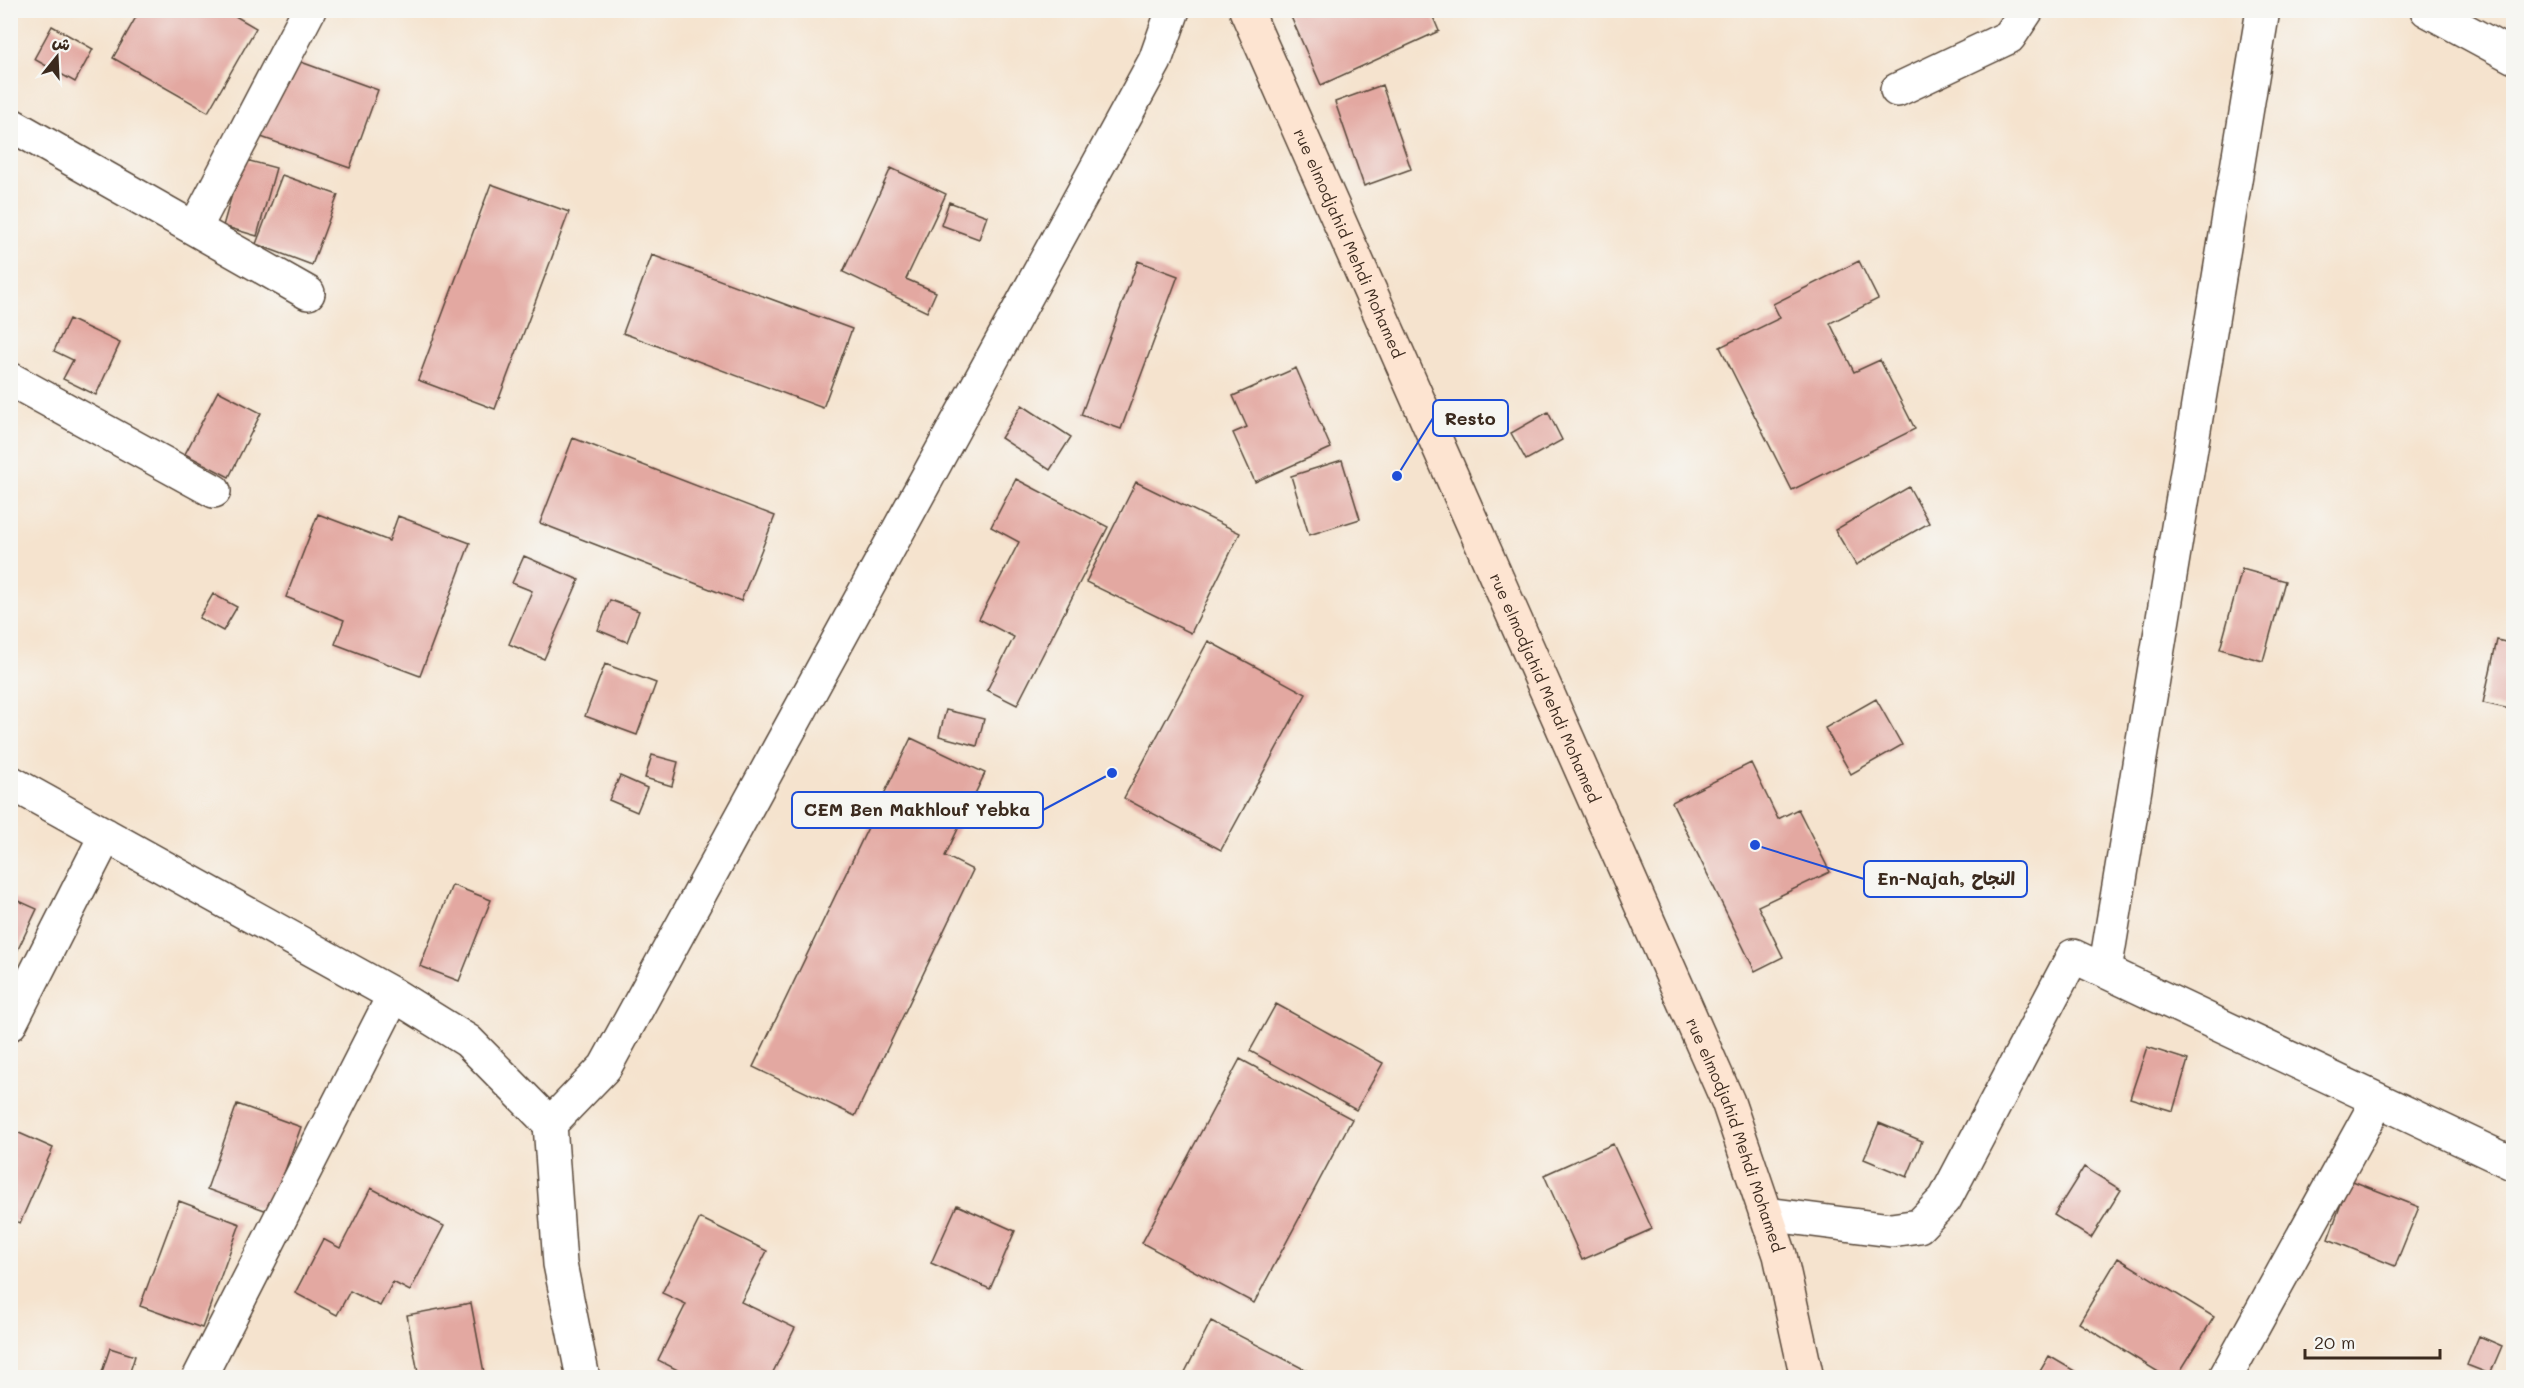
<svg xmlns="http://www.w3.org/2000/svg" width="2524" height="1388" viewBox="0 0 2524 1388" font-family="Mali,'Playpen Sans Arabic',sans-serif">
<style>
.building{fill:#e3a8a1}
.lines{fill:none;stroke-linecap:round;stroke-linejoin:round}
.street-casing{stroke:#574638;stroke-width:36}
.secondary-casing{stroke:#574638;stroke-width:36}
.street{stroke:#fff;stroke-width:33}
.secondary{stroke:#fde4d1;stroke-width:33}
.labels{text-anchor:middle;stroke-width:6;stroke-linejoin:round;paint-order:stroke}
.street-label{font-size:16px;fill:#3b2a1e;stroke:#f6f6f2}
.leader{fill:none;stroke:#1d4ed8;stroke-width:2}
.callout-dot{fill:#1d4ed8;stroke:#f6f6f2;stroke-width:2}
.callout{fill:#f6f6f2;stroke:#1d4ed8;stroke-width:2}
.callout-label{font-size:18px;text-anchor:middle;font-weight:bold;fill:#3b2a1e}
</style>
<rect width="100%" height="100%" fill="#f6f6f2"/>
<filter id="ink" filterUnits="userSpaceOnUse"><feTurbulence type="fractalNoise" baseFrequency=".0167" numOctaves="2"/><feDisplacementMap in="SourceGraphic" scale="12" xChannelSelector="R" yChannelSelector="G"/><feConvolveMatrix kernelMatrix="1 2 1 2 8 2 1 2 1" color-interpolation-filters="sRGB"/></filter>
<filter id="wash" filterUnits="userSpaceOnUse"><feTurbulence type="fractalNoise" baseFrequency=".008" numOctaves="4" result="noise"/><feDisplacementMap in="SourceGraphic" scale="24" xChannelSelector="R" yChannelSelector="G"/><feGaussianBlur stdDeviation="1.35" result="paint"/><feColorMatrix in="noise" values="0 0 0 0 0 0 0 0 0 0 0 0 0 0 0 0 0 1.4 0 .05"/><feComposite in="paint" operator="in"/></filter>
<g filter="url(#wash)">
<rect width="100%" height="100%" fill="#f5e3ce"/>
<g id="blocks">
<path class="building" d="M140,10H225L256,28L208,112L113,58Z
M1288,10H1430L1439,31L1321,85Z
M52,26L93,49L75,82L34,59Z
M290,58L378,90L350,168L261,137Z
M1382,85L1411,169L1364,186L1335,102Z
M242,159L276,168L257,236L223,226Z
M891,168L946,194L906,279L936,292L927,312L843,272Z
M282,175L338,195L312,265L256,244Z
M491,184L569,212L495,409L418,380Z
M949,202L987,216L979,239L941,225Z
M652,255L852,329L823,408L623,333Z
M1138,261L1178,276L1121,429L1081,415Z
M1859,261L1878,299L1830,323L1854,372L1880,360L1915,429L1792,490L1720,347L1780,318L1773,304Z
M69,319L120,343L96,395L63,379L73,360L54,351Z
M1296,368L1331,448L1255,482L1233,433L1247,427L1233,396Z
M218,391L261,413L229,477L185,454Z
M1022,405L1071,437L1050,470L1001,438Z
M1548,412L1562,440L1526,460L1511,433Z
M573,438L775,516L741,601L540,523Z
M1342,460L1360,519L1309,535L1291,476Z
M1016,479L1108,527L1017,705L987,690L1014,637L979,619L1019,542L991,527Z
M1136,482L1240,533L1191,633L1086,582Z
M1909,487L1929,523L1856,565L1835,530Z
M318,514L389,541L398,516L470,543L420,676L335,644L344,620L286,597Z
M524,556L579,580L544,659L509,644L532,591L512,583Z
M2242,569L2285,581L2263,661L2220,649Z
M213,594L237,607L223,631L199,618Z
M610,600L639,611L627,642L598,630Z
M2497,640L2514,644V710L2483,703Z
M1208,641L1306,694L1221,850L1124,798Z
M605,664L656,683L637,735L585,716Z
M1876,699L1902,745L1851,774L1825,728Z
M946,710L984,719L977,746L939,736Z
M911,738L985,773L945,856L973,870L855,1116L753,1067Z
M652,755L678,762L672,786L645,778Z
M1751,763L1778,819L1798,809L1830,872L1758,906L1783,957L1755,971L1672,802Z
M620,776L647,788L637,812L609,800Z
M452,885L491,900L459,981L420,966Z
M10,897L37,909L12,962L10,961Z
M1276,1004L1383,1063L1356,1110L1250,1051Z
M2147,1047L2188,1060L2173,1111L2130,1098Z
M1240,1059L1352,1119L1254,1303L1142,1243Z
M237,1104L301,1127L270,1212L207,1189Z
M1879,1123L1922,1141L1907,1177L1864,1159Z
M10,1129L53,1148L20,1223L10,1219Z
M1613,1144L1652,1229L1582,1260L1544,1175Z
M2084,1167L2121,1190L2091,1238L2054,1215Z
M2350,1180L2419,1207L2395,1266L2328,1239Z
M371,1188L444,1226L410,1291L393,1282L380,1306L350,1291L337,1315L295,1293L323,1239L340,1248Z
M179,1201L240,1224L202,1328L140,1306Z
M957,1205L1015,1231L990,1289L931,1263Z
M700,1218L767,1251L741,1302L795,1328L770,1378H706L701,1375L700,1378H693L658,1360L686,1304L662,1293Z
M2118,1258L2214,1317L2176,1378H2168L2079,1323Z
M471,1303L485,1378H419L407,1315Z
M1211,1321L1321,1378H1182Z
M2479,1336L2502,1346L2490,1374L2467,1365Z
M110,1348L135,1356L128,1378L101,1375Z
M2049,1356L2078,1373L2075,1378H2036Z"/>
</g>
</g>
<g filter="url(#ink)">
<use href="#blocks" fill-opacity="0" stroke="#574638" stroke-width="1.5"/>
<g class="lines">
<g class="street-casing">
<path id="street" d="M2427,10L2514,57
M1897,90L2009,37L2027,10
M10,124L308,293
M195,228L309,10
M10,379L214,491
M10,782L394,995L468,1041L550,1124
M2105,971L2263,10
M10,1024L106,835
M1766,1214L1891,1230L1919,1226L1945,1199L2073,956L2514,1164
M199,1378L394,995
M583,1378L560,1264L550,1124L605,1067L1155,61L1173,10
M2225,1378L2378,1100"/>
</g>
<g class="secondary-casing">
<g id="secondary">
<path id="s1" d="M1246,10L1728,1102L1780,1255L1807,1378"/>
</g>
</g>
<use href="#street" class="street"/>
<use href="#secondary" class="secondary"/>
</g>
</g>
<g class="labels">
<g class="street-label">
<text dy="6" stroke="none"><textPath href="#s1" startOffset="255">rue elmodjahid Mehdi Mohamed</textPath></text>
<text dy="6" stroke="none"><textPath href="#s1" startOffset="741">rue elmodjahid Mehdi Mohamed</textPath></text>
<text dy="6" stroke="none"><textPath href="#s1" startOffset="1227">rue elmodjahid Mehdi Mohamed</textPath></text>
</g>
</g>
<path class="leader" d="M1397 476L1433 418M1112 773L1043 810M1755 845L1864 879"/>
<g class="callout-dot">
<circle cx="1397" cy="476" r="6"/>
<circle cx="1112" cy="773" r="6"/>
<circle cx="1755" cy="845" r="6"/>
</g>
<g class="callout">
<rect x="1433" y="400" width="75" height="36" rx="6"/>
<rect x="792" y="792" width="251" height="36" rx="6"/>
<rect x="1864" y="861" width="163" height="36" rx="6"/>
</g>
<g class="callout-label">
<text x="1470" y="425">Resto</text>
<text x="917" y="816">CEM Ben Makhlouf Yebka</text>
<text x="1946" y="885">En-Najah, النجاح</text>
</g>
<rect width="2524" height="1388" fill="none" stroke="#f6f6f2" stroke-width="36"/>
<g transform="translate(57 57) rotate(18)" stroke="#f6f6f2" stroke-width="4.5" paint-order="stroke">
<path d="M0-4.5L10 22L0 15L-10 22Z" fill="#3b2a1e"/>
<text y="-9" font-size="16" font-weight="bold" text-anchor="middle" fill="#3b2a1e">ش</text>
</g>
<path d="M2305 1349v9h135v-9" fill="none" stroke="#3b2a1e" stroke-width="3"/>
<text x="2314" y="1349" font-size="18" fill="#3b2a1e" stroke="#f6f6f2" stroke-width="4.5" paint-order="stroke">20 m</text>
</svg>
